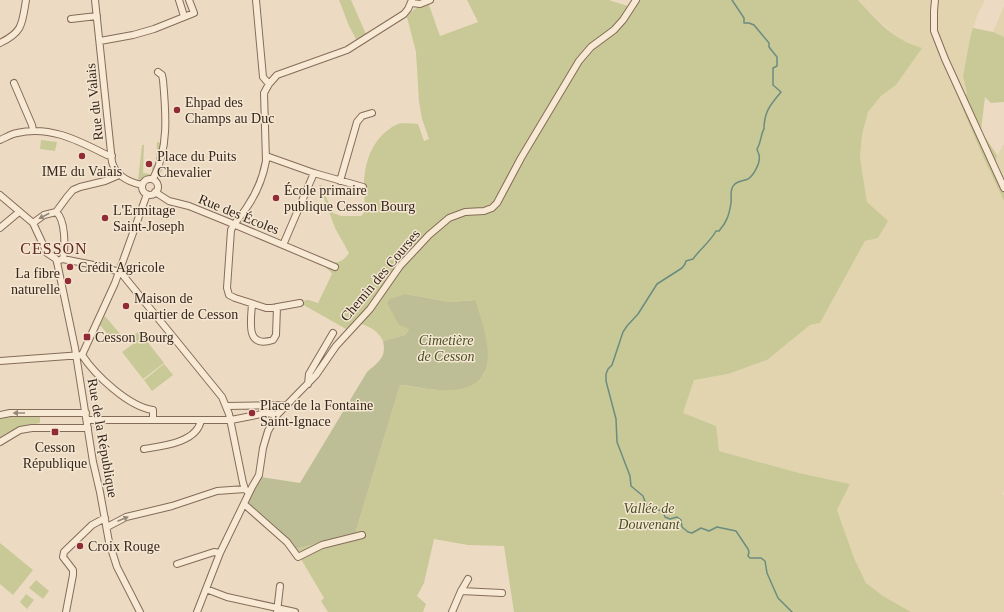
<svg xmlns="http://www.w3.org/2000/svg" width="1004" height="612" viewBox="0 0 1004 612" font-family="'Times New Roman',serif">
<style>
.farmland{fill:#e1d4af}
.green{fill:#c8c996}
.cemetery{fill:#bdbe95}
.lines{fill:none;stroke-linecap:round;stroke-linejoin:round}
.stream{stroke:#6c8c81;stroke-width:1.5}
.minor-casing{stroke:#856c5a;stroke-width:8}
.minor{stroke:#f7e9d4;stroke-width:6}
.oneway{fill:#968878}
.poi-dot{fill:#912c37;stroke:#f4e6d1;stroke-width:1.5}
.labels{text-anchor:middle;stroke-width:3;stroke-linejoin:round;paint-order:stroke}
.street-label{font-size:14px;fill:#35271d;stroke:#f4e6d1}
.poi-label{font-size:14px;fill:#35271d;stroke:#f4e6d1;text-anchor:start}
.park-label{font-size:14px;font-style:italic;fill:#4a5125;stroke:#f4e6d1}
.quarter-label{font-size:16px;letter-spacing:1px;fill:#60261f;stroke:#f4e6d1}
</style>
<rect width="100%" height="100%" fill="#ecdbc2"/>
<path class="farmland" d="M858,0H985L977,16L970,38L963,76L967,93L960,103L984,159L1004,201V491L1002,494L1004,495V612H911L883,596L866,583L854,558L837,510L850,484L799,473L719,451L683,413L694,380L728,374L767,360L810,325L820,323L865,241L878,238L887,221L867,202L860,158L862,135L868,112L881,96L896,85L910,44L898,38L880,22Z
M1004,6V37L993,32Z
M1004,144V180L996,161L997,155Z"/>
<path class="green" d="M339,0H351L366,34L356,39L349,26Z
M467,0H609L634,8L638,0H858C878,21 893,40 922,48L896,85L881,96L868,112L862,135L860,158L867,202L888,221L878,238L865,241L820,323L810,325L767,360L728,374L694,380L683,413L716,426L719,451L799,473L850,484L837,510L854,558L866,583L883,596L911,612H514L504,546L468,545L434,539L424,583L417,596L426,604L423,612H328L321,601L324,598L295,549L355,534L400,385L436,390L473,384L484,374L474,300L450,302L406,294L409,329L405,335L383,341C378,331 372,328 362,324L353,333L302,304L305,300H309L318,303L332,274L330,271L326,268L328,262C337,264 344,261 349,253L335,228L319,185H321L333,213L341,216H361L364,213C366,206 364,199 364,192C363,170 368,149 383,134C387,131 391,127 396,125C401,122 411,124 418,124L424,141L429,139L422,119L419,102L416,52L407,17C414,8 418,6 429,5L440,36L478,22Z
M973,28L993,32L1004,37V102L991,103L985,97L981,131L997,155L996,161L1004,180V201L984,159L960,103L967,93L963,76L970,38Z
M41,140L57,142L55,151L40,149Z
M157,142L162,143L155,172L152,171V165H156Z
M142,145H144L143,173L150,174V175L145,176L139,180H138Z
M105,316L121,335L113,341L100,325Z
M139,331L164,363L143,379L122,352L133,344L129,339Z
M164,364L173,375L152,391L144,380Z
M22,416L40,417V423L16,428L0,437V418Z
M0,543L33,570L13,595L0,584Z
M36,580L49,591L43,599L29,588Z
M26,594L34,600L27,609L20,602Z"/>
<path class="cemetery" d="M406,294L450,302L475,300C490,344 505,394 437,390C425,389 412,386 400,385L355,534L295,549L247,505L261,477L300,483L367,372C378,362 387,358 383,341L405,335L409,329L399,325L387,303L390,299Z"/>
<g class="lines">
<path class="stream" d="M732,0L744,18V23H749L754,25L769,43V47L777,57V66L773,68V85L781,92C770,105 764,112 764,129C761,133 761,143 757,149C757,151 759,153 759,155C761,162 754,175 748,179C743,181 737,181 734,185C729,190 732,197 731,203C729,215 727,222 719,231H716C710,242 700,249 693,259L686,261L685,264L682,268L657,284L638,314L627,326L623,332L612,365L608,369L606,374V381L616,419L617,442L630,476L631,486L643,496L648,510L652,512L659,510L663,512L665,517L670,519L677,517L681,520L682,527L688,532L692,533L701,528L709,531L717,527L736,531L748,549L749,552L748,556L750,558H761L765,561L767,573L778,598L792,612"/>
<g class="minor-casing">
<path id="minor" d="M95,0L112,162C116,176 128,182 142,185
M179,0L184,16
M256,0L263,77L269,84
M935,0L934,11V31L945,59L1004,188
M412,3L420,4L430,0
M71,19L97,16
M100,41L133,35L154,29L194,13L189,0
M0,43C23,32 22,24 26,0
M14,83L32,125L33,130
M0,140C5,138 11,134 17,133C50,125 79,141 107,155L112,156
M266,157H269L314,173L363,187
M153,179C169,149 166,113 163,80L162,75L158,72
M142 187a8 8 0 1 1 16 0a8 8 0 1 1-16 0Z
M340,181L357,122L362,116L372,113
M155,192L169,201L189,206L226,221L335,267
M0,195L33,223L47,253L56,259L57,262L75,348L93,462L100,492L109,542L117,567L140,612
M56,212C66,220 65,247 63,259L60,260
M33,223L44,215L56,212L67,197L73,190L80,187L105,181L119,175
M0,228L19,212
M283,245L314,173
M63,259C76,262 113,267 122,274L222,397L229,414L243,483L245,489L249,493
M300,303L272,308H266L235,298L229,295L227,288L231,230C235,222 242,215 247,207C256,194 263,177 266,161L264,93L269,84L277,75L347,50L404,14L408,9L412,0
M252,304C251,321 245,349 273,340L276,335L277,307
M82,355C95,375 129,407 153,410V419
M0,361L82,355L115,283L147,194
M308,384L309,374L333,333
M227,406L287,405
M0,415L10,413H86
M87,420H231L267,413L277,415
M0,442L20,430L32,428H88
M144,449C162,446 197,443 201,420
M244,504L287,542L298,557L322,545L362,535
M107,527L126,517L172,506L217,491L245,489
M177,564L214,552L220,553
M206,589L227,597L295,612
M461,591L502,593
M66,612L73,575V570L63,557L64,552L92,525L105,518
M197,612L220,553L252,487L259,475L263,448L268,431L277,415L316,375L336,346L370,309L400,266L429,235L449,218L465,212L484,211L492,208L497,203L521,158L579,61L591,47L614,30L623,20L636,0
M277,612L280,586
M452,612L461,591L468,579"/>
</g>
<use href="#minor" class="minor"/>
</g>
<defs><path id="oneway-solid" d="M-6-.8H1V-3.2L6.5 0L1 3.2V.8H-6Z"/></defs>
<g class="oneway">
<use href="#oneway-solid" transform="translate(44 216) rotate(152)"/>
<use href="#oneway-solid" transform="translate(19 413) rotate(-180)"/>
<use href="#oneway-solid" transform="translate(123 519) rotate(-23)"/>
</g>
<g class="poi-dot">
<circle cx="177" cy="110" r="4"/>
<circle cx="82" cy="156" r="4"/>
<circle cx="149" cy="164" r="4"/>
<circle cx="276" cy="198" r="4"/>
<circle cx="105" cy="218" r="4"/>
<circle cx="70" cy="267" r="4"/>
<circle cx="68" cy="281" r="4"/>
<circle cx="126" cy="306" r="4"/>
<rect x="83" y="333" width="8" height="8" rx="2"/>
<circle cx="252" cy="413" r="4"/>
<rect x="51" y="428" width="8" height="8" rx="2"/>
<circle cx="80" cy="546" r="4"/>
</g>
<g class="labels">
<g class="street-label">
<text transform="translate(94 102) rotate(-96)" y="5">Rue du Valais</text>
<text transform="translate(239 214) rotate(22)" y="5">Rue des Écoles</text>
<text transform="translate(380 275) rotate(-50)" y="5">Chemin des Courses</text>
<text transform="translate(103 438) rotate(80)" y="5">Rue de la République</text>
</g>
<g class="poi-label">
<text x="185" y="107">Ehpad des<tspan x="185" dy="16">Champs au Duc</tspan></text>
<text x="157" y="161">Place du Puits<tspan x="157" dy="16">Chevalier</tspan></text>
<text x="82" y="176" text-anchor="middle">IME du Valais</text>
<text x="284" y="195">École primaire<tspan x="284" dy="16">publique Cesson Bourg</tspan></text>
<text x="113" y="215">L'Ermitage<tspan x="113" dy="16">Saint-Joseph</tspan></text>
<text x="78" y="272">Crédit Agricole</text>
<text x="60" y="278" text-anchor="end">La fibre<tspan x="60" dy="16">naturelle</tspan></text>
<text x="134" y="303">Maison de<tspan x="134" dy="16">quartier de Cesson</tspan></text>
<text x="95" y="342">Cesson Bourg</text>
<text x="260" y="410">Place de la Fontaine<tspan x="260" dy="16">Saint-Ignace</tspan></text>
<text x="55" y="452" text-anchor="middle">Cesson<tspan x="55" dy="16">République</tspan></text>
<text x="88" y="551">Croix Rouge</text>
</g>
<g class="park-label">
<text x="446" y="345">Cimetière<tspan x="446" dy="16">de Cesson</tspan></text>
<text x="649" y="513">Vallée de<tspan x="649" dy="16">Douvenant</tspan></text>
</g>
<g class="quarter-label">
<text x="54" y="254">CESSON</text>
</g>
</g>
</svg>
